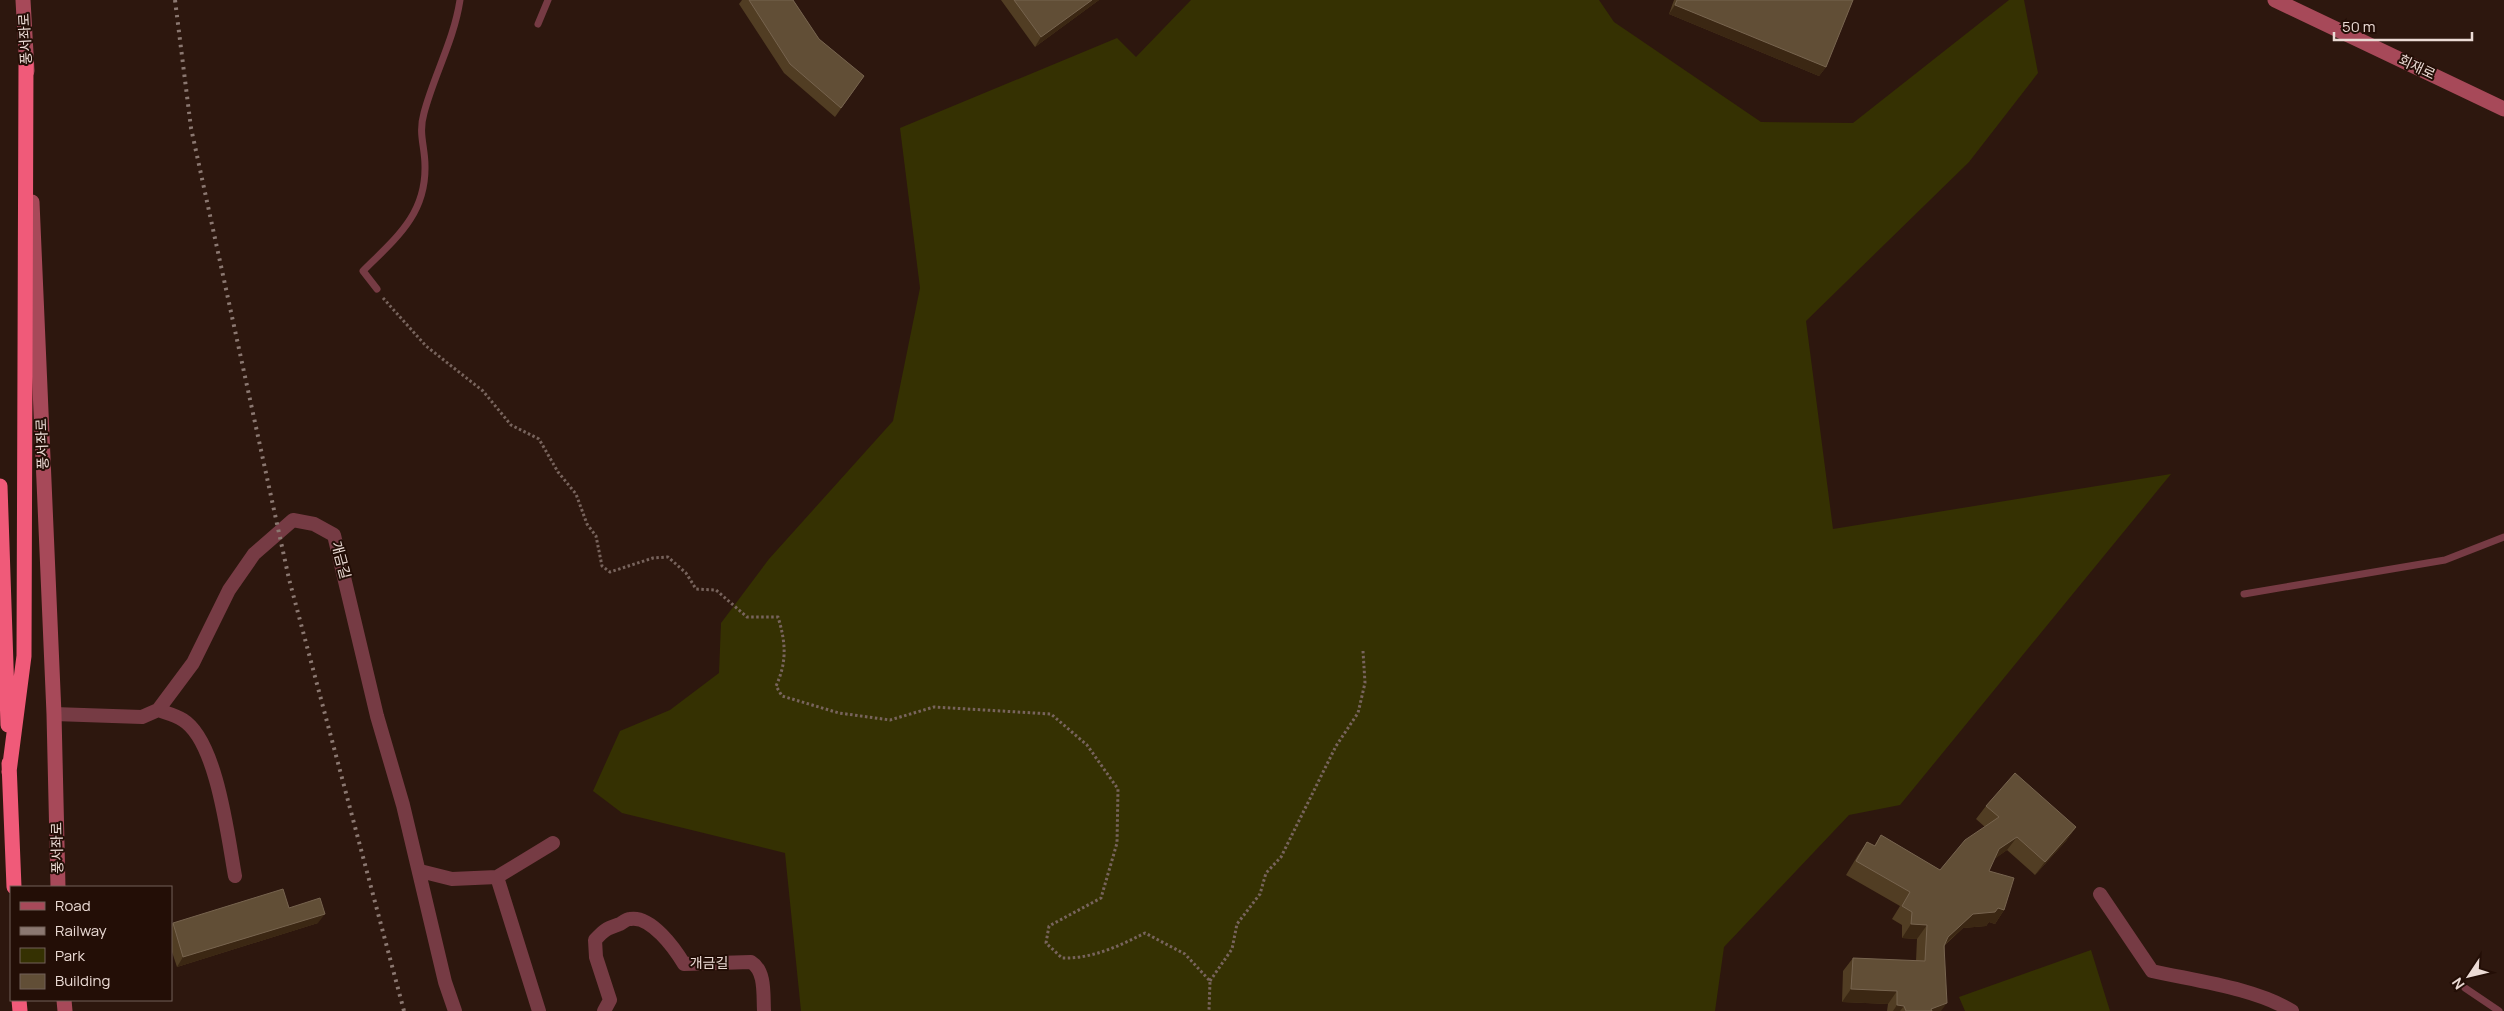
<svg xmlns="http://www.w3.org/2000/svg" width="2504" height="1011" viewBox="0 0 2504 1011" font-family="Manrope,'Noto Sans KR',sans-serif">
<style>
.green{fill:#353102}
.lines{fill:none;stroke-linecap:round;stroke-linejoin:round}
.path{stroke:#78645d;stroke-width:3;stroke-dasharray:2.5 2.5;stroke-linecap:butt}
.lane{stroke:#763b44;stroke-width:7}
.street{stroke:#763b44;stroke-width:14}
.secondary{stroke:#a74959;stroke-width:15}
.highway{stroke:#f05a79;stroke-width:15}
.rail{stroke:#8b7871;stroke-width:4;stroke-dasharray:2.5 5;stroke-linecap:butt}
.wall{fill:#513d23}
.shaded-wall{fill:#3b2713}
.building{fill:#614e36;stroke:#77644f}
.labels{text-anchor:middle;stroke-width:4;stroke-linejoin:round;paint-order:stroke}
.street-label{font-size:14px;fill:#ebdbd5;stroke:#230e06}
</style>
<rect width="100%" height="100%" fill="#2d170e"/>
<path class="green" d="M1191,0H1599L1614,22L1761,122L1853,123L2009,0H2024L2038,73L1969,162L1806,321L1833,529L2171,474L1900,805L1849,815L1724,947L1715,1011H801L785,853L622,813L593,791L620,731L670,710L719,673L721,623L769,559L893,421L920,288L900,128L1117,38L1136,57Z
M2091,950L2110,1011H1965L1959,997Z"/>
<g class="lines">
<path class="path" d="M383,298L426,346L483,391L511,425L539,439L558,472L576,494L587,524L596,536L602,566L610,572L653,558L668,557L686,573L696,589L716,590L747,617H778C786,643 787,662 776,686L782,696L839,713L890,720L934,707L1051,714L1087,745L1118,789L1117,843L1101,898L1049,926L1046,943L1062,958C1092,959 1119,946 1145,933L1185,954L1210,981L1209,1011
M1210,981L1232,949L1237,924L1260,894L1266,873L1281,857L1336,746L1358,713L1365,683L1363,651"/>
<path class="lane" d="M538,24L548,0
M377,289L363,271C395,239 426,215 425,166C425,146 418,134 424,113C434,75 454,40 460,0
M2244,594L2445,560L2504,537
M2465,988L2499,1011"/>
<path class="street" d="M158,710C166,713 175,715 183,720C217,741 228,838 235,876
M54,714L142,717L158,710L193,663L229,590L254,554L293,520L314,524L334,535L377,716L403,805L445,982L455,1011
M420,871L452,879L497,877L539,1011
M497,877L553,843
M2100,894L2152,971C2196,981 2254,988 2292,1011
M604,1011L610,1000L596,957L595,940C605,929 606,929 620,924C623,922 627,919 630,919C651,915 675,949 684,964L751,962C766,971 763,995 764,1011"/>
<path class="secondary" d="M23,0L27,71
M2275,0L2504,109
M32,202L54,714L58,887
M64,1000L65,1011"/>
<path class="highway" d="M0,486L8,725
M9,763L14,887
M9,772L24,656L26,60
M19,1000L20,1011"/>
<path class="rail" d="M175,0L191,128L289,579L404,1011"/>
</g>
<path class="wall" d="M742,0H793L819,39L864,76L835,117L784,73L739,4Z
M1001,0H1099L1035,47Z
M1674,0H1853L1826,67L1819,76L1669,14Z
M1986,806L2076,827L2066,841L2035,875L2007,850L1994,859L1989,871L2004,910L1995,924L1989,922L1986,926L1963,928L1945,945L1941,1011H1887L1888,1004L1842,1002L1843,971L1853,958L1916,961L1917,939L1902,938V925L1892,919L1900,906L1846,875L1858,855L1867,842L1874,846L1881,835L1940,870L1985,827L1976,819Z
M289,908L318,923L177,967L171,949V925L173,923Z"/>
<path class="shaded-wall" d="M1092,0H1099L1035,47L1041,37Z
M1675,5L1826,67L1819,76L1669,14Z
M2076,827L2066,841L2035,875L2045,862Z
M2017,837L2007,850L1989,863L1999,849Z
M1998,908L2004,910L1995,924L1989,922L1986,926L1963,928L1938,950L1948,937L1973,914Z
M325,914L318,923L177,967L183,957Z
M1911,924L1927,925L1917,939L1902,938Z
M1851,989L1897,991L1888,1004L1842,1002Z
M1947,1003L1941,1011H1929L1931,1009Z
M1897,1005L1904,1006L1900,1011H1893Z"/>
<path class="building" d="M749,0H793L819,39L864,76L841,108L790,64Z
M1014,0H1092L1041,37Z
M1677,0H1853L1826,67L1675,5Z
M2015,773L2076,827L2045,862L2017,837L1999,849L1989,871L2014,878L2004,910L1998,908L1995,912L1973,914L1948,937L1944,946L1947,1003L1931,1009L1932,1011H1906L1904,1006L1897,1005V991L1851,989L1853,958L1925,961L1927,925L1911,924L1912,912L1902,906L1910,892L1856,861L1867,842L1875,846L1881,835L1940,870L1965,840L1999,817L1986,806Z
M283,889L289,908L320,898L325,914L183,957L173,923Z"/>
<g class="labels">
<g class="street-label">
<text transform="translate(25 39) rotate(-93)" y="5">풍서좌로</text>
<text transform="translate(2417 67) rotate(25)" y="5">회재로</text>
<text transform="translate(42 444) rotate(-92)" y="5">풍서좌로</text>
<text transform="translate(341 560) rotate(75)" y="5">개금길</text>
<text transform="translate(57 848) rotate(-91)" y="5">풍서좌로</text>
<text x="709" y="968">개금길</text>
</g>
</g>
<rect x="10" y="886" width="162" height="115" fill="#230e06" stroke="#736059"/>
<rect x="20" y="902" width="25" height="8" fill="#a74959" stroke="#736059"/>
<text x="55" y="911" font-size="15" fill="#ebdbd5">Road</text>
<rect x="20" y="927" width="25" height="8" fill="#8b7871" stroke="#736059"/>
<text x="55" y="936" font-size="15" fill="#ebdbd5">Railway</text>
<rect x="20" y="948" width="25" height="15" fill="#353102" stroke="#736059"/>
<text x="55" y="961" font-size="15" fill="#ebdbd5">Park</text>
<rect x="20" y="974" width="25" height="15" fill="#614e36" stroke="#736059"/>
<text x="55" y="986" font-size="15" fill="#ebdbd5">Building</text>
<g transform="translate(2469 976) rotate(235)" stroke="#230e06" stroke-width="4" paint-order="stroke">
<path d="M0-4L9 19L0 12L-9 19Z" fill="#ebdbd5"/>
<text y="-8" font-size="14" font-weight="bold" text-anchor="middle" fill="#ebdbd5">N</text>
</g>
<path d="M2334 32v8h138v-8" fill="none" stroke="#ebdbd5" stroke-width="2.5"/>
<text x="2342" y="32" font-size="15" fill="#ebdbd5" stroke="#230e06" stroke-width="4" paint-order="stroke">50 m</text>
</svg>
